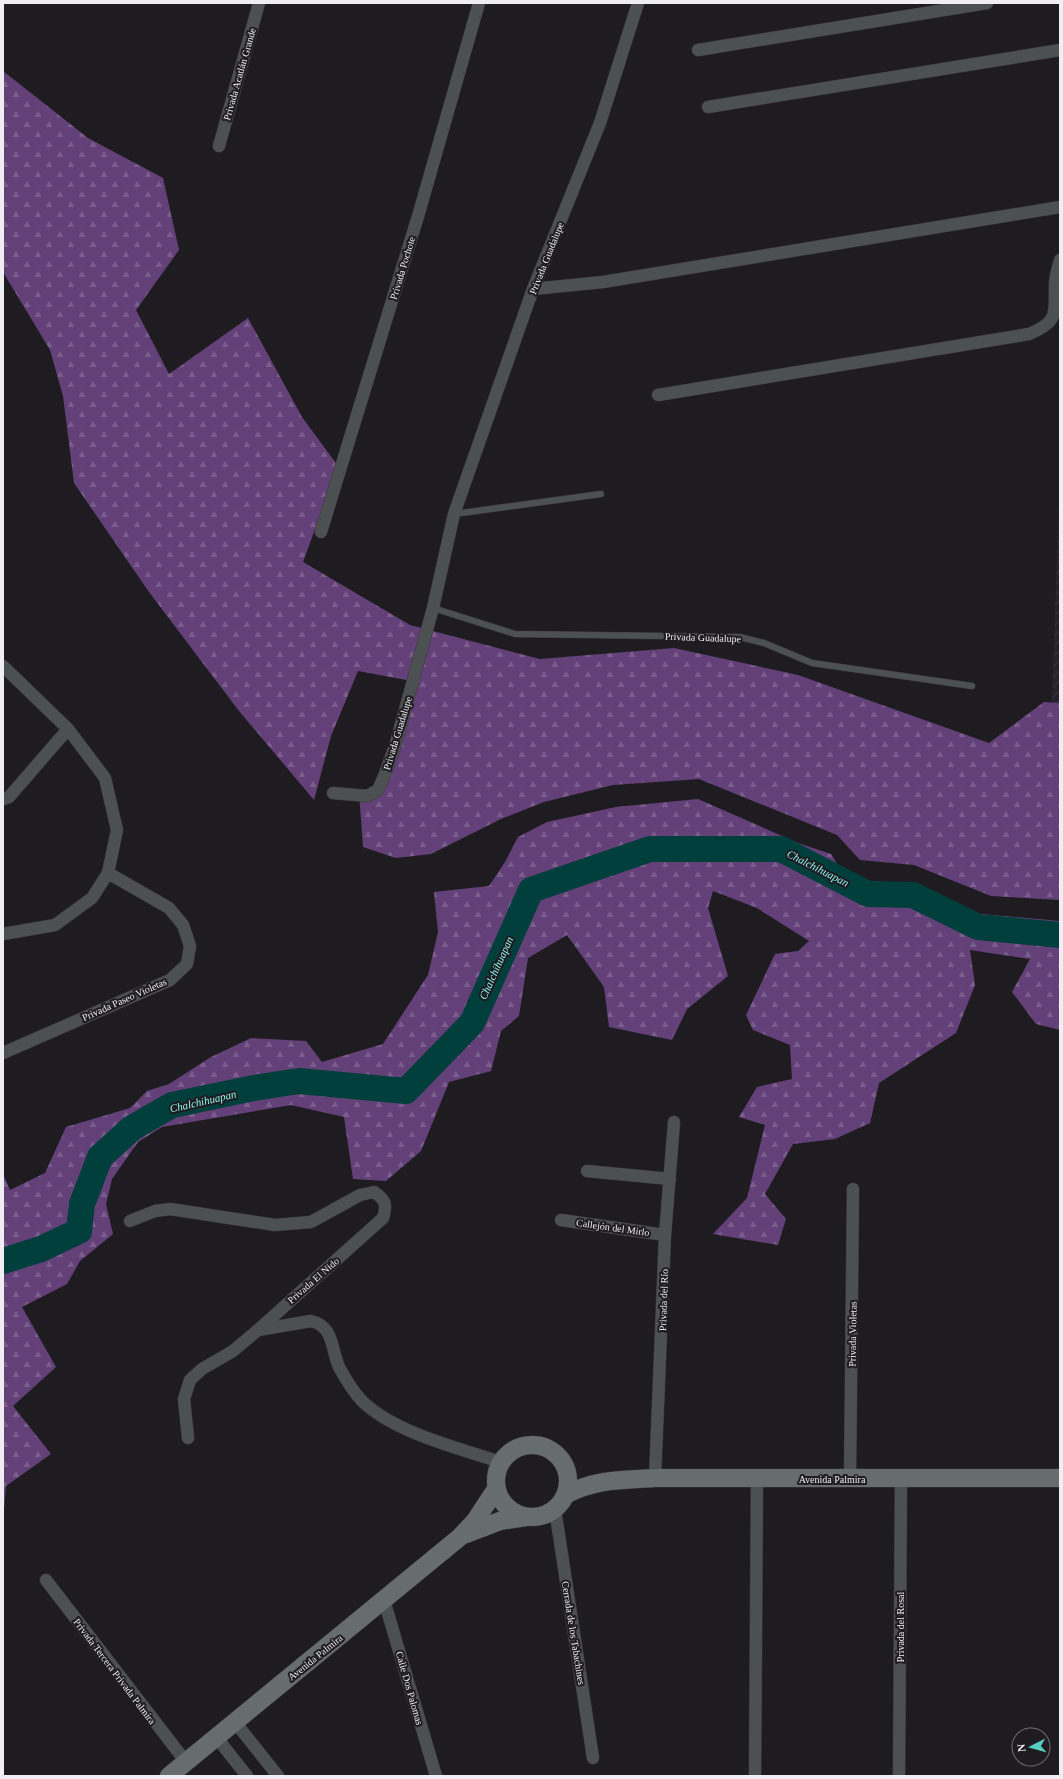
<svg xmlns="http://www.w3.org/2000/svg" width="1063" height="1779" viewBox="0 0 1063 1779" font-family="Georgia,serif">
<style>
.industrial{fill:url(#industrial-furrows)}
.forest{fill:url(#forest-firs)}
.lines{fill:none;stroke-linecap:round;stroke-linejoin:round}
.river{stroke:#003f3b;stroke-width:26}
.lane-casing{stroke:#3c393e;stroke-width:7}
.street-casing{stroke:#3c393e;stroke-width:13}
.secondary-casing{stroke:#3c393e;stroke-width:19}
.lane{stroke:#4c5050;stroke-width:6}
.street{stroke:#4c5050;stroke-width:12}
.secondary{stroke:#666d6c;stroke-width:18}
.labels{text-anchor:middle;stroke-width:4;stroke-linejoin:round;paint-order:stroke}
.street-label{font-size:10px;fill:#f0eef2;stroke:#1f1c21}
.water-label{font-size:11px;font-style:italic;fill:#8ffaf0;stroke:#1f1c21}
</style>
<defs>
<pattern id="industrial-furrows" width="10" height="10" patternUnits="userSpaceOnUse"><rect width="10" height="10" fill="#29222d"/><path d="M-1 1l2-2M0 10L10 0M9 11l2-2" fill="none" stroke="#3e3842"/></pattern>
<pattern id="forest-firs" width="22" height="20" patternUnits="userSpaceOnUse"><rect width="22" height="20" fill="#634178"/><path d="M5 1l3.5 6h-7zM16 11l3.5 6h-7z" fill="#7a5d8c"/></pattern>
</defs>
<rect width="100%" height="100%" fill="#1f1c21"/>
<path class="industrial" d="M1060,466V704H1052Z"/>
<path class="forest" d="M3,71L88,138L163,178L179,250L136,310L169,374L248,318L302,417L338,466L303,562L410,625L540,659L674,648L798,675L989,743L1044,702L1060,703V900L991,896L914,865L860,860L837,835L699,779L613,785L544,802L501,819L431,854L396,858L363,847L359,792L386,783L412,681L358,671L331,736L314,800L239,711L149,592L74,483L63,396L50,350L3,272Z
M698,799L798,843L831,854L842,872L857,883L877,881L915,885L981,914L1060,921V1030L1036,1024L1012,992L1030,959L970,950L975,985L956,1033L879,1083L870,1123L835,1139L793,1144L765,1194L786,1219L778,1245L713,1234L747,1198L765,1125L739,1117L757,1087L792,1079L790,1045L753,1030L746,1015L775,954L798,951L809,941L757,908L713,891L708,908L728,976L687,1009L672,1040L609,1027L604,987L567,935L528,958L519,1016L501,1031L491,1071L449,1082L421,1151L386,1181L353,1179L344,1117L291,1105L162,1127L138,1142L112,1179L106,1204L113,1234L80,1261L67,1284L22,1307L56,1367L13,1406L51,1454L6,1486L3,1520V1174L10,1190L45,1173L66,1127L130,1108L147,1091L169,1084L211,1057L251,1038L306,1041L322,1062L383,1044L428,975L438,932L434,892L489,886L505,862L518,837L547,822L616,807Z"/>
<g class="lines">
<path class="river" d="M3,1261L41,1249L79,1231L82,1204L100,1157L132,1128L172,1105L254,1088L299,1081L406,1091L472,1023L531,890L650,849H781L868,894L913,895L978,927L1060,935"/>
<g class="lane-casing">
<path id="lane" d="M454,514L601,494
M433,608L515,634L740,637L764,643L812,663L972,686"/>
</g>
<g class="street-casing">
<path id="street" d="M698,50L987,3
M708,107L1060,50
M219,146L259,3
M533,289L603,282L1060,207
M658,395L1029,334C1060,321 1054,313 1055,285C1055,276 1058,268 1060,260
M321,532L419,213L479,3
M3,666L68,729L105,778L117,830L108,873L92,898L55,925L3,934
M333,793L367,796L378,790L385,774L395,746L433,608L454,514L533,289L600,123L638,3
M3,799L9,797L68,729
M3,1053L170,980L187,964L190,946L183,925L169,908L108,873
M587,1171L670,1179
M561,1220L665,1235
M130,1221L155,1211L170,1209L275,1225L311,1222L360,1195L374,1192C386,1200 387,1205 383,1218L258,1330L233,1351L202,1369L190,1380L184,1399L188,1438
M258,1330L311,1321C334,1326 331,1349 339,1367C346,1380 353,1392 363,1402C396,1433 458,1448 500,1462
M655,1478L665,1235L674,1122
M850,1479L853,1189
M555,1509L593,1758
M46,1580L186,1762
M384,1600L436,1776
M235,1722L278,1776
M217,1738L247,1776
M755,1776L757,1479
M899,1776L901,1478"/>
</g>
<g class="secondary-casing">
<path id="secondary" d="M496 1481a36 36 0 1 1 72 0a36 36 0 1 1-72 0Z
M565,1495C596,1479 621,1480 655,1478H1060
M466,1534L500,1521L526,1517
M169,1776L460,1537L475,1521L496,1489"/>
</g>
<use href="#lane" class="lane"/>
<use href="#street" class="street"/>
<use href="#secondary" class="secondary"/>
</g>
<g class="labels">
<g class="street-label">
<text transform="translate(239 74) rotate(-74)" y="4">Privada Acatlán Grande</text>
<text transform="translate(546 258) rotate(-68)" y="4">Privada Guadalupe</text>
<text transform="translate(402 268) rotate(-73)" y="4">Privada Pochote</text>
<text transform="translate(703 637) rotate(2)" y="4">Privada Guadalupe</text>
<text transform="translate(397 733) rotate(-73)" y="4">Privada Guadalupe</text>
<text transform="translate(124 999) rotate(-24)" y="4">Privada Paseo Violetas</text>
<text transform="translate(613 1227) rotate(8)" y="4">Callejón del Mirlo</text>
<text transform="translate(313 1280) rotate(-41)" y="4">Privada El Nido</text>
<text transform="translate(663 1300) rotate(-88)" y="4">Privada del Río</text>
<text transform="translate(852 1334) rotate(-89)" y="4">Privada Violetas</text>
<text x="832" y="1483">Avenida Palmira</text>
<text transform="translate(900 1627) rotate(-90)" y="4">Privada del Rosal</text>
<text transform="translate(574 1633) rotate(81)" y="4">Cerrada de los Tabachines</text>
<text transform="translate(315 1657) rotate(-39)" y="4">Avenida Palmira</text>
<text transform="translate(115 1671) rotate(53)" y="4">Privada Tercera Privada Palmira</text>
<text transform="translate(410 1688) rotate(74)" y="4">Calle Dos Palomas</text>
</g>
<g class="water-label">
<text transform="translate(818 868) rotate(27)" y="4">Chalchihuapan</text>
<text transform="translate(496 968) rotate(-66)" y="4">Chalchihuapan</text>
<text transform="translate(203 1101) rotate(-13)" y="4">Chalchihuapan</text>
</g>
</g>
<rect width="1063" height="1779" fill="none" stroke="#f0eef2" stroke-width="8"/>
<g transform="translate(1031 1747) rotate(264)"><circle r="19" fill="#1f1c21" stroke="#737075"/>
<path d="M0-3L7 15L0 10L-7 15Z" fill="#56cec4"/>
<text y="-6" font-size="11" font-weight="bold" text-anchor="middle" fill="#f0eef2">N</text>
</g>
</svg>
